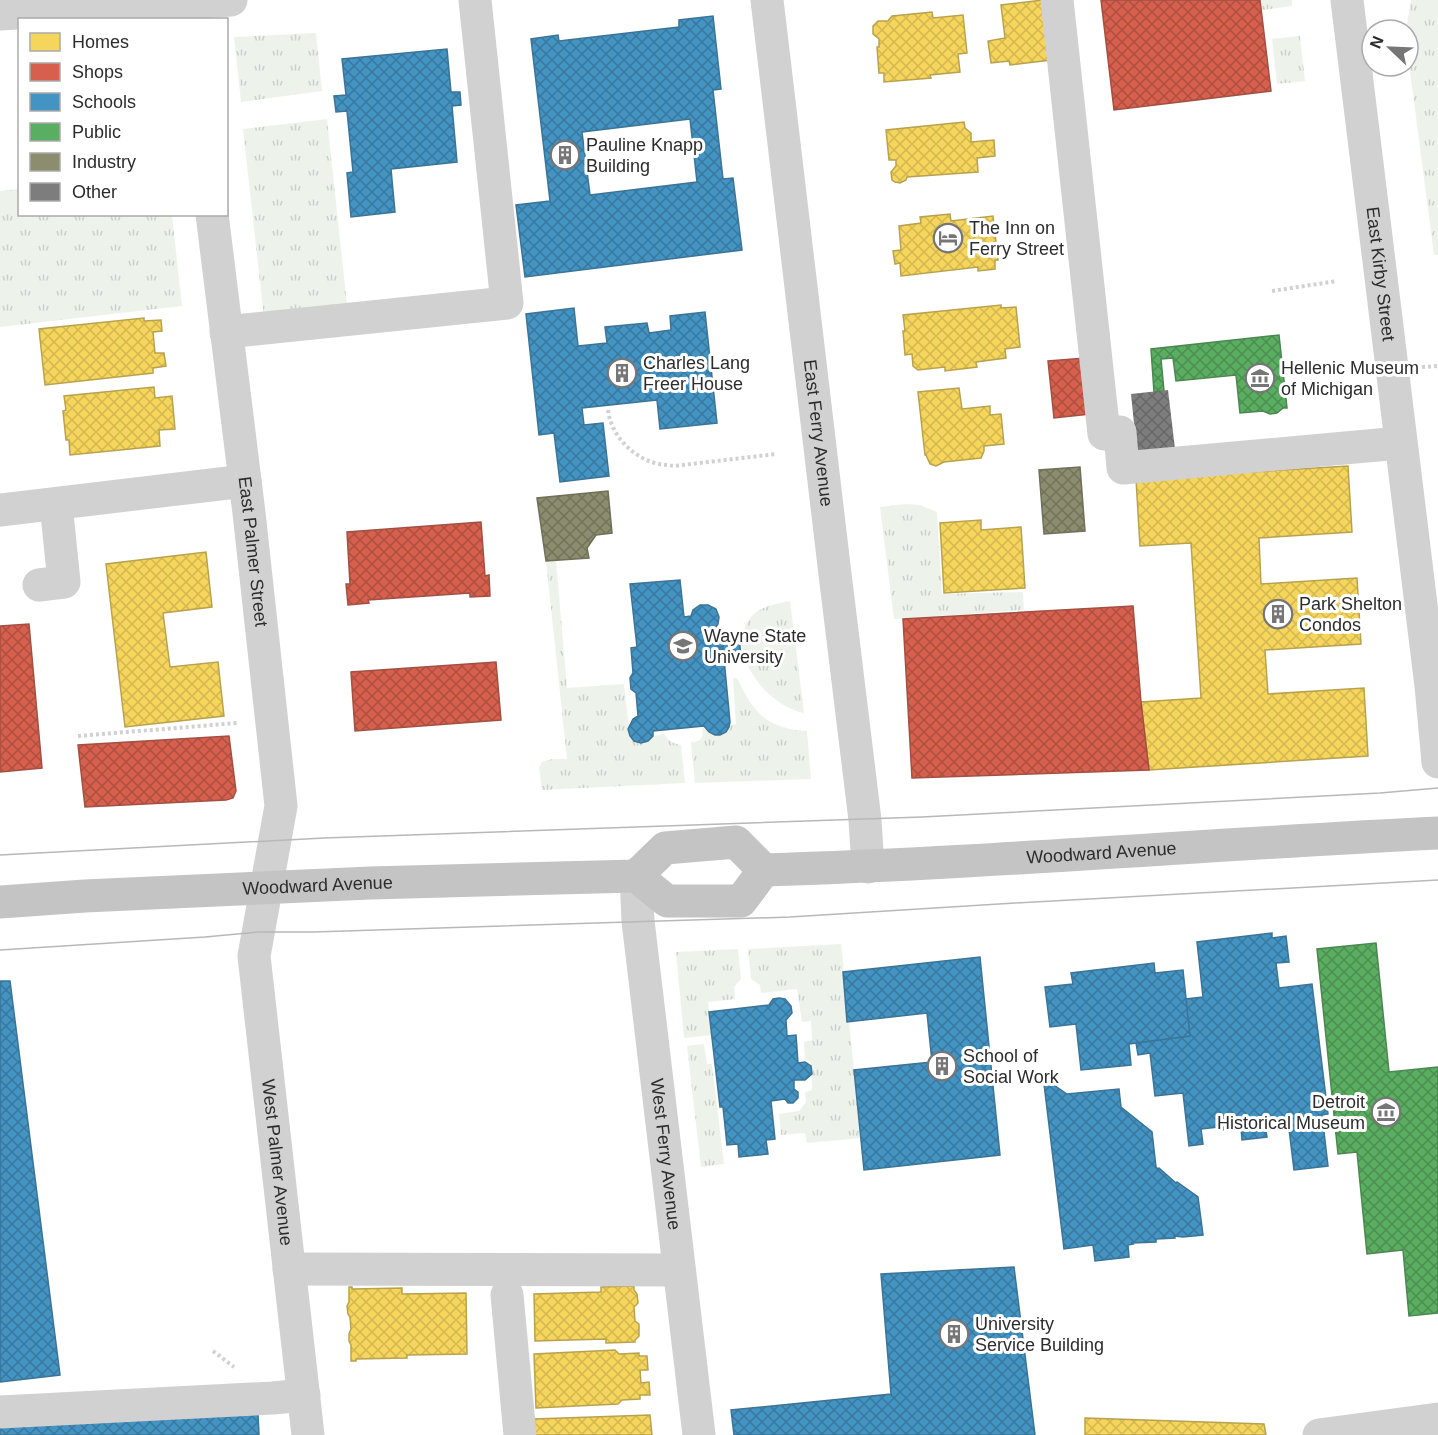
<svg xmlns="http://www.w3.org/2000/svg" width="1438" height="1435" viewBox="0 0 1438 1435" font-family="Helvetica,sans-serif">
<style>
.grass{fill:url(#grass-tufts)}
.homes{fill:url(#homes-cross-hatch);stroke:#b9a24e;stroke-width:1.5}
.shops{fill:url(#shops-cross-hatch);stroke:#a35043;stroke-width:1.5}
.schools{fill:url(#schools-cross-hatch);stroke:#3c7496;stroke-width:1.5;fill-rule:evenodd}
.public{fill:url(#public-cross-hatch);stroke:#4c8751;stroke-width:1.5}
.industry{fill:url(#industry-cross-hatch);stroke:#6f6f5a;stroke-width:1.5}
.building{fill:url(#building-cross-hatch)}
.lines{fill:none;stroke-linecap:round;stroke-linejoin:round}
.path{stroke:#d1d1d1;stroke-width:4;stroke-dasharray:3 3;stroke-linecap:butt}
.minor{stroke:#d1d1d1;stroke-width:33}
.major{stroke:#c4c4c4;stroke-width:33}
.tram{stroke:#b8b8b8;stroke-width:1.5}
.labels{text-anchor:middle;stroke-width:6;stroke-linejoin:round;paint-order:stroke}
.poi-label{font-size:18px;fill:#2c2c2c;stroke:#fff;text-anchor:start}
.street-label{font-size:18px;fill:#2c2c2c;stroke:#fff}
</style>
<defs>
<pattern id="grass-tufts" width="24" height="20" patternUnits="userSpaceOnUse" patternTransform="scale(1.5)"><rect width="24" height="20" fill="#edf3eb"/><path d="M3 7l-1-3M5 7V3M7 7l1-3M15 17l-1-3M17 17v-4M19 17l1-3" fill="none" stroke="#cbd0ca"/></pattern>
<pattern id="homes-cross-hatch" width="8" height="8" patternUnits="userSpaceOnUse" patternTransform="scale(1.5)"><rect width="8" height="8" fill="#f6d55c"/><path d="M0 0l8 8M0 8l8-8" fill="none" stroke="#d3b750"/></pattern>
<pattern id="shops-cross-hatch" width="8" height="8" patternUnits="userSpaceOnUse" patternTransform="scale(1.5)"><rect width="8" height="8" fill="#d6604d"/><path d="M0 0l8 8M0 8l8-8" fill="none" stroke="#ae4f40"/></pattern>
<pattern id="schools-cross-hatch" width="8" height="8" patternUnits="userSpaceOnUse" patternTransform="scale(1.5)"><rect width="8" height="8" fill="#4393c3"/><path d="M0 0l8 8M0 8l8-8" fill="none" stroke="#38789f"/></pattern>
<pattern id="public-cross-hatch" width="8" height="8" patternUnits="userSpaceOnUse" patternTransform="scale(1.5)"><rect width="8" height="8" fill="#5aae61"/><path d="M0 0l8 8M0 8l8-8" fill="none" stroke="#4b8e50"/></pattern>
<pattern id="industry-cross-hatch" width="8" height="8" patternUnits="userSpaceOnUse" patternTransform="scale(1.5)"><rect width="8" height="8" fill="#8c8c6e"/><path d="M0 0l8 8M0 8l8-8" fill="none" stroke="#73735b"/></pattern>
<pattern id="building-cross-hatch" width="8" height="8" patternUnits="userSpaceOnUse" patternTransform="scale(1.5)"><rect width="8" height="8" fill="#7d7d7d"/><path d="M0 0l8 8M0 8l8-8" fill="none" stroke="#676767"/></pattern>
</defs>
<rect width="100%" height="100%" fill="#fff"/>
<path class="grass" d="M1261,0H1292V6L1262,10Z
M1411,0H1438V255H1434L1408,56V30H1406Z
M316,33L322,91L241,102L234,37Z
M1300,36L1305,81L1277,84L1272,39Z
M327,119L348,314L264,318L243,129Z
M19,189L20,214L172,215L182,306L0,327V191Z
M906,504L920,505L937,512L942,594L1023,592L1024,610L894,619L880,507Z
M556,560L567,688L624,684L630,736C637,745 645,745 653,736L664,734C669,741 672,743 681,745L685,783L542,790L539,768L542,762L552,759H567L546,561Z
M790,601L804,713C768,707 723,652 751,617C760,606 777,604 790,601Z
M733,678H737C743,690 750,705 761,715C772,725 792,731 807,731L811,779L695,783L691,742C703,742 704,736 702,726C712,736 722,740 730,725L736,724Z
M841,944L861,1138L807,1143L805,1133L781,1135L779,1114L799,1111L806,1102L805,1092L812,1090L811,1061L805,1060L804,1042L812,1040L811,1021L802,1022L797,989L761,993L760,985L751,979L748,949Z
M738,949L741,979L734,987L735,999L708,1002L712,1035L684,1038L676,952Z
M704,1044L707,1064H712L724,1164L701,1167L687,1046Z"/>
<path class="homes" d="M1043,0L1051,60L1010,65L1009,61L991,63L988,41L1005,38L1001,5Z
M932,12L933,18L963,15L967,53L958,54L960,72L930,75L931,78L884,82V73H879L877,47H879V39L873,34V26L878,21H888L892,16Z
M964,122L965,128L971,133V142L994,140L995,156L977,158L978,172L907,177L906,180L900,183L895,182L892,180L891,172L896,166V160H889L886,130Z
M950,214L951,221L993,216L998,260H995V269L978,271V267L901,276L900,263L895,264L893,251L901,250L899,226L921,223L920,217Z
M1001,305V308L1016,307L1020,347L1005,349L1006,358L976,362L977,367L945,371V367L918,370L913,366L912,354L905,355L903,331H905L903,315Z
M144,318V321L161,320L162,331L153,332L155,353H164L166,366L153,368V373L45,385L39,329Z
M154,387L155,398L172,396L175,429L159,430L160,446L70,455L69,440H66L63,411L66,410L64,396Z
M959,388L962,409L990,406V415L1001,414L1004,444L984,446V451L981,458L944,462L936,466L930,464L926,455H925L918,392Z
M1348,466L1352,532L1259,538L1261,584L1357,578L1361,644L1265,650L1268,694L1364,688L1368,756L1149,770L1141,702L1201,698L1191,543L1140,546L1136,479Z
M981,520V530L1021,527L1025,588L944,593L940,523Z
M206,552L212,607L163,613L170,667L218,662L224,716L125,727L106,564Z
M634,1286V1290L637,1294L638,1303L634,1307L635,1321L639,1324V1336L635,1340V1342L606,1343V1339L535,1341L534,1294L601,1292V1287Z
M349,1287H352V1289L402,1288V1294L466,1293L467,1354L407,1355V1358L356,1359V1361H351V1345L349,1341V1334L351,1329L350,1317L348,1314L347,1306L349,1302Z
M615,1350L619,1354L639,1353V1356H647L648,1370H640L641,1383L649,1382L650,1395H640V1399L622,1400L618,1404L536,1408L534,1354Z
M650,1415L652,1435H535L534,1419Z
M1085,1418L1264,1424L1266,1435H1085Z"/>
<path class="shops" d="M1101,0H1260L1271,91L1114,110Z
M1085,358L1090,414L1054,418L1048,361Z
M481,522L485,576L489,575L490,596L470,597V593L368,600L369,603L348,605L346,584H350L347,532Z
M1133,606L1141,702L1149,770L912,778L903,619Z
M29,624L42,768L0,772V626Z
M496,662L501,720L355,731L351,672Z
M229,736L236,791L233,798L226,800L85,807L78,745Z"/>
<path class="schools" d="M713,16L721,89L713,90L723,179L733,178L742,250L525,277L516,205L550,201L531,39L558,35L559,41L679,27V20ZM690,119L697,182L590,195L582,132Z
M447,49L451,92H460L461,105L452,106L457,162L391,169L395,212L351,217L347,173L353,172L347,111L336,112L334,96L346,95L342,59Z
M574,308L578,346L607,343L605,327L647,323L649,333L671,330L670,316L705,312L717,423L660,429L657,400L582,408L584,425L603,423L609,476L560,482L554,433L539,435L526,314Z
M680,580L684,617L691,616L693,610L700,605H708L716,609L719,617L718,624L714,630L710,632L711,640L722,638L730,722L729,727L726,732L720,735H715L709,732L704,726L653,731V736L648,741L641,743L634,741L630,736L628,729L633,719L638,716L636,693L631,689L630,678L633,673L631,648L637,647L630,584Z
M739,636L741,657L724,658L722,638Z
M1272,933V938L1286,936L1289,962L1276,963L1279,988L1312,984L1328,1114L1322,1115L1328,1166L1294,1170L1288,1121L1265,1124L1267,1137L1242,1140L1241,1128L1220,1130L1219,1127L1201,1129L1203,1144L1189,1146L1183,1093L1155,1096L1150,1053L1138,1055L1136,1043L1190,1036L1186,999L1203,997L1197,942Z
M980,957L1000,1155L864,1170L854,1070L932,1062L927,1013L847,1022L843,972Z
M1154,963L1155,973L1183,970L1190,1036L1129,1044L1131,1065L1081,1070L1076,1024L1050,1027L1045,987L1073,984L1071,973Z
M0,981H10L60,1375L0,1382Z
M779,998L785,999L791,1006L792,1013L786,1020L787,1036L796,1035L798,1063L805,1062L811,1066L812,1074L805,1080H794V1089L798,1092V1098L793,1103H788L785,1099L771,1101L775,1139L766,1140L768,1154L739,1157L738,1144L727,1145L723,1107H720L709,1012L769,1005L773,999Z
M1051,1083L1067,1094L1119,1089L1121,1107L1152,1132L1156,1167L1158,1169L1159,1168L1176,1183L1177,1182L1198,1197L1203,1235L1183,1237L1174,1236L1175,1238L1156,1239V1242L1132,1243L1133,1244L1128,1245L1129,1257L1095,1261L1093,1245L1064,1249L1044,1084Z
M1014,1267L1035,1435H734L731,1410L891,1394L881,1274Z
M258,1414L259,1435H0V1426Z"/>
<path class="public" d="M1279,335L1287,408H1283L1277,413L1270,414L1263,411L1240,413L1236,375L1176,381L1173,358L1161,359L1164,391L1154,392L1151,349Z
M1376,943L1389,1072L1438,1067V1313L1409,1316L1403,1250L1367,1254L1357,1152L1338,1154L1317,949Z"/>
<path class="industry" d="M1080,467L1085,531L1044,534L1039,470Z
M608,491L612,533L596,535L587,548L589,558L546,561L537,498Z"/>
<path class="building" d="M1168,390L1175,449L1137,453L1131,394Z"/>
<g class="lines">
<path class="path" d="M1272,291L1337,281
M1422,367L1438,366
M608,410C611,436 634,459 659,464C664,465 669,465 674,466L776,454
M78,736L237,723
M213,1351L234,1367"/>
<g class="minor">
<path id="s1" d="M767,0L835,574L865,820L868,867"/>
<path d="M1057,0L1104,434L1120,432L1123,468L1400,443"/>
<path id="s2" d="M1347,0L1431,686L1438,762"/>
<path d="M0,14L231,0"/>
<path id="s3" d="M212,214L249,513L281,806L254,956L308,1435"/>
<path d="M226,332L507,303L475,0"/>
<path d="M0,510L245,481"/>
<path d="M39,585L64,582L56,504"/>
<path id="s4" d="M636,876L638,921L699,1435"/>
<path d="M289,1269L679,1270"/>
<path d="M507,1295L520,1435"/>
<path d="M0,1412L273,1398L304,1395"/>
<path d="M1319,1435L1438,1419"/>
</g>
<g class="major">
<path id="s5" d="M636,876L665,848L736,842L764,870C989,863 1213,844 1438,833"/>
<path id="s6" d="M0,902L85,896L370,883L636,876L667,901H741L764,870"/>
</g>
<path class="tram" d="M0,855L324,838L922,817L1380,793L1438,788
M0,950L205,937L258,932H313L790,917L1015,903L1438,880"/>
</g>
<defs>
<g id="building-ring" transform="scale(1.5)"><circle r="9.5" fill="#fff" stroke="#767676" stroke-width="1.5"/><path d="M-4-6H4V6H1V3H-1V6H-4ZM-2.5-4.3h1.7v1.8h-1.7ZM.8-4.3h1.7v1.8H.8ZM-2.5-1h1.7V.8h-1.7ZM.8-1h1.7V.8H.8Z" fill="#767676"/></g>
<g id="hotel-ring" transform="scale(1.5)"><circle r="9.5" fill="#fff" stroke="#767676" stroke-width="1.5"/><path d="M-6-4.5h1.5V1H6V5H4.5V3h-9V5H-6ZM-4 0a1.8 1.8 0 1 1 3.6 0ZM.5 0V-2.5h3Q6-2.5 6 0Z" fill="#767676"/></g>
<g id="museum-ring" transform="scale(1.5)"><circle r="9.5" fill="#fff" stroke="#767676" stroke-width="1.5"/><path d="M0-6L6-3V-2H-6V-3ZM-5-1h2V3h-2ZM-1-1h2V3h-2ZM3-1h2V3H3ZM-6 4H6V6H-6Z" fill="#767676"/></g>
<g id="university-ring" transform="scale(1.5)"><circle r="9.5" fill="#fff" stroke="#767676" stroke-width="1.5"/><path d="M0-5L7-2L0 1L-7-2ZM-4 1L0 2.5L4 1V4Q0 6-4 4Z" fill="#767676"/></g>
</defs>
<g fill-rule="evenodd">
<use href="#building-ring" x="565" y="155"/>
<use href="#hotel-ring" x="948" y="238"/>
<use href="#building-ring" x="622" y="373"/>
<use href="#museum-ring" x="1260" y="378"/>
<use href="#building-ring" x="1278" y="614"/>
<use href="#university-ring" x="683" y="646"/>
<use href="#building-ring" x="942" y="1066"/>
<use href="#museum-ring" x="1386" y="1112"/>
<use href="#building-ring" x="954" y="1334"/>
</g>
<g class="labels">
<g class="poi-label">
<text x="586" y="151">Pauline Knapp<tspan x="586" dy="21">Building</tspan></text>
<text x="969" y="234">The Inn on<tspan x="969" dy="21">Ferry Street</tspan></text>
<text x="643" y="369">Charles Lang<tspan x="643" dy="21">Freer House</tspan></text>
<text x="1281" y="374">Hellenic Museum<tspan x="1281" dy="21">of Michigan</tspan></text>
<text x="1299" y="610">Park Shelton<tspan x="1299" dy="21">Condos</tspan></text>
<text x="704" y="642">Wayne State<tspan x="704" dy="21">University</tspan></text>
<text x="963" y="1062">School of<tspan x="963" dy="21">Social Work</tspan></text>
<text x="1365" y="1108" text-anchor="end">Detroit<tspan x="1365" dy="21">Historical Museum</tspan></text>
<text x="975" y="1330">University<tspan x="975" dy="21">Service Building</tspan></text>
</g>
<g class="street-label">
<text dy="6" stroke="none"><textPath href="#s2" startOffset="276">East Kirby Street</textPath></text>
<text dy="6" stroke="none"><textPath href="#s1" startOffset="436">East Ferry Avenue</textPath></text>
<text dy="6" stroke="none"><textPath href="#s3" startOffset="340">East Palmer Street</textPath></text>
<text dy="6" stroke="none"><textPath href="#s5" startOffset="489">Woodward Avenue</textPath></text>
<text dy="6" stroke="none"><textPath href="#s6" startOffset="318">Woodward Avenue</textPath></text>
<text dy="6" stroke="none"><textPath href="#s4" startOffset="280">West Ferry Avenue</textPath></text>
<text dy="6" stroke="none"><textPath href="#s3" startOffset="956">West Palmer Avenue</textPath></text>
</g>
</g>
<rect x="18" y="18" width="210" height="198" fill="#ffffff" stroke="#ababab" stroke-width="1.5"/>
<rect x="30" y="33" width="30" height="18" fill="#f6d55c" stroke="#ababab" stroke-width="1.5"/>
<text x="72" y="48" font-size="18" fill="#2c2c2c">Homes</text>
<rect x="30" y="63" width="30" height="18" fill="#d6604d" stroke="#ababab" stroke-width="1.5"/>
<text x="72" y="78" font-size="18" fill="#2c2c2c">Shops</text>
<rect x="30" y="93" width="30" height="18" fill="#4393c3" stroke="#ababab" stroke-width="1.5"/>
<text x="72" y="108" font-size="18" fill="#2c2c2c">Schools</text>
<rect x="30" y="123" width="30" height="18" fill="#5aae61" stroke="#ababab" stroke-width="1.5"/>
<text x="72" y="138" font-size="18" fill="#2c2c2c">Public</text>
<rect x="30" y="153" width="30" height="18" fill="#8c8c6e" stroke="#ababab" stroke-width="1.5"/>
<text x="72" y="168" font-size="18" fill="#2c2c2c">Industry</text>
<rect x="30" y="183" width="30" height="18" fill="#7d7d7d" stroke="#ababab" stroke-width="1.5"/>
<text x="72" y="198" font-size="18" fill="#2c2c2c">Other</text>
<g transform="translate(1390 48) rotate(293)"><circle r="28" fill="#ffffff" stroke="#ababab" stroke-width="1.5"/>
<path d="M0-4.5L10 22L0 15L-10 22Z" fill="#767676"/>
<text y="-9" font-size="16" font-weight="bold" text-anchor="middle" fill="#2c2c2c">N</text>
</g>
</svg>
